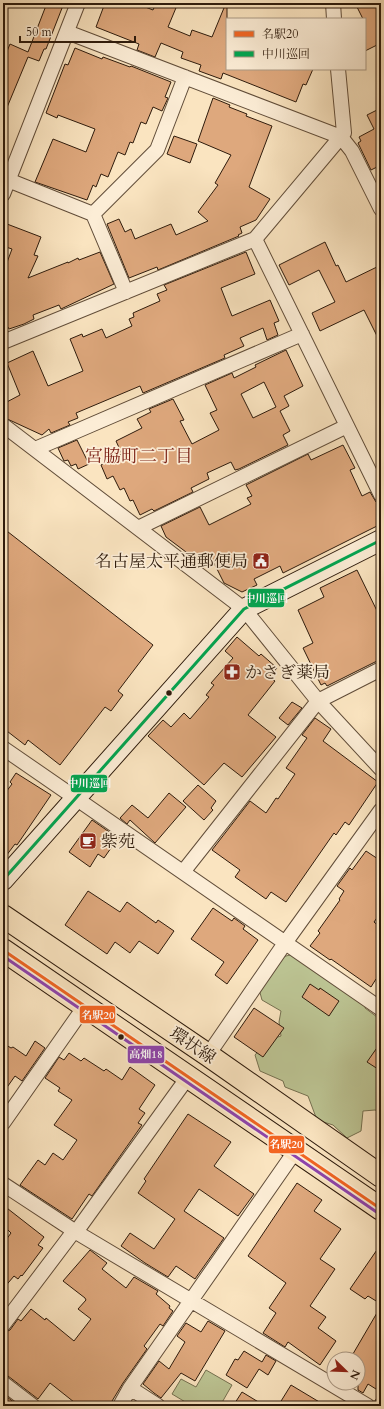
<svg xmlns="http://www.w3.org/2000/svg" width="384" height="1409" viewBox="0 0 384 1409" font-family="Cardo,'Noto Serif JP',serif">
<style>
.green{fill:#bcc493;stroke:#757050}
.building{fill:#dea87d;stroke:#2e1b0c;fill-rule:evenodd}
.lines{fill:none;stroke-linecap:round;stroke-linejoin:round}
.street-casing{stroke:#614d39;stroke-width:16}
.secondary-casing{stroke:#2e1b0c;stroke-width:22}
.primary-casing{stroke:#2e1b0c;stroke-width:24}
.street{stroke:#fcedd6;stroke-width:14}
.secondary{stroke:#fcedd6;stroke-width:20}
.primary{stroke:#fae4c0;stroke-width:22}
.bus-1-casing{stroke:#fcedd6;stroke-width:6}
.bus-2-casing{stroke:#fcedd6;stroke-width:6}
.bus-3-casing{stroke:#fcedd6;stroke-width:6}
.bus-1{stroke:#f26522;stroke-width:3}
.bus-2{stroke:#00a651;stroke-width:3}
.bus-3{stroke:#8e44ad;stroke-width:3}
.bus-dot{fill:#2e1b0c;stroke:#fcedd6;stroke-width:1.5}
.labels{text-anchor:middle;stroke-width:3.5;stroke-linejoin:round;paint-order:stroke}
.poi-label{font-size:17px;fill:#2e1b0c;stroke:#fcedd6;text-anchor:start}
.street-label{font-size:17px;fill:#2e1b0c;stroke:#fcedd6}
.neighbourhood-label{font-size:18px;fill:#7a1f14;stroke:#fcedd6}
.line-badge{stroke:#fcedd6;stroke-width:1.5}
.badge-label{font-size:11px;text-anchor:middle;font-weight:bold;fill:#fff}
</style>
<rect width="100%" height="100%" fill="#fae4c0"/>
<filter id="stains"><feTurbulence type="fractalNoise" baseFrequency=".005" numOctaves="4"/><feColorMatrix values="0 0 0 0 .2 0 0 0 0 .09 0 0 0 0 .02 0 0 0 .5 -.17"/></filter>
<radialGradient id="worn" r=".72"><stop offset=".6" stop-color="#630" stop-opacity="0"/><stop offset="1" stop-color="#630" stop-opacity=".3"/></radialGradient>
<path class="green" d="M294,954L323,975L329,982L350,986L367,997L365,1008L381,1020V1112L375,1110L363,1111L361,1131L347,1138L333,1125L317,1120L308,1096L285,1087L283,1081L260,1071L255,1055L268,1040L281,1036L279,1022L281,1011L262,1000L259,989L271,962L286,956Z
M206,1370L232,1385L220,1406H192L172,1394L181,1379L196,1387Z"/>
<path class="building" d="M47,3H64L46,49H44L39,61L28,57L3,117V61L10,44L28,52Z
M105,3H135L153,10L156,3H178L168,27L190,36L192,30L212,37L226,3H227V69H313L306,85L303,84L296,102L223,73L221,79L199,71L201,65L181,58L183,52L161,43L155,57L137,50L139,44L96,27Z
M355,3H381V43L365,51V19H363Z
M75,48L102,59L103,57L130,67L131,66L171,82L165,97L168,98L162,111L153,107L146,124L141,122L133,143L130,142L125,155L118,152L108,177L101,174L96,187L93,185L87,200L35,182L53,139L86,152L95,129L58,115L57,118L46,113L65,64L68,65Z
M213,98L230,105L229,107L247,114L246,116L272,126L249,187L270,199L256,220L240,227L242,233L238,235L239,236L158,270L157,267L129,278L107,224L119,219L125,232L131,229L135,239L171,224L176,235L208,221L198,212L218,185L215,183L231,155L198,141Z
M381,108V165L371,170L358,143L361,141L359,137L374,129L367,115Z
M174,136L197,144L190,163L167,154Z
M7,224L41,237L34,255L38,256L28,278L68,262V263L78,258L79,260L100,252L114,284L61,309L59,305L33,315L34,319L24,324L9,329L8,327L3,329V273L12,249L3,246V233Z
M325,242L336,266L338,265L346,282L381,265V344L364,310L320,331L312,313L335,302L319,270L289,285L279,265Z
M246,252L255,274L221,288L232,316L270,300L279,321L274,323L278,335L267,340L263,328L240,338L244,346L224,355L225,358L143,393L140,386L76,413L78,418L68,422L70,425L51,433L49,429L42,435L3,417V404L20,395L7,363L33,351L48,386L83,371L70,339L82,334L83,337L102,329L106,338L132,326L129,319L134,317L133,313L160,301L157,294L167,290L164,285Z
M286,350L303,386L284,396L289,406L280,411L290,431L283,435L288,445L239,469L235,470L231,462L207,473L209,479L191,488L193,492L154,511L152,509L140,515L133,500L130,501L124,488L120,490L113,476L107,479L101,465L122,454L116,441L142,428L137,419L151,412L149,409L173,399L184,420L180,421L192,444L219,430L210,413L217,410L205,385L232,373L234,378L256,367L255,365ZM264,382L276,407L253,418L241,394Z
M77,440L89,464L78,469L76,464L71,466L68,460L64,461L58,448Z
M343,445L355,468L350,470L362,496L370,492L376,502L381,503V524L283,573L280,566L254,579L257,585L242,592L224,583L210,555L198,561L166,537L161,526L200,507L209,525L251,504L247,498L252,496L246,485L308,454L311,460Z
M3,528L153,645L118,691L123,695L111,711L105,707L60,765L28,740L25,745L3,728Z
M357,570L381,619V659L327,686L325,683L321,685L303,648L313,643L298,610L324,597L320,588Z
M237,637L259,656L261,654L277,668L269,677L275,681L248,715L276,737L242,777L224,763L204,785L148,736L163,720L171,727L184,713L190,719L209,697L206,695L214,685L211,683L233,658L225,651Z
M292,702L302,708L288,725L279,718Z
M315,718L331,729L323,741L378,782L349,825L345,822L336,835L334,833L286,902L271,892L266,899L235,877L240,870L212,850L250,801L266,813L276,798L278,799L295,774L286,768L307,738L302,735Z
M16,773L51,795L17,845L15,844L3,860V796L12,784L10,782Z
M198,785L216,801L211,808L213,810L204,820L183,801Z
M169,793L186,807L155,843L130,820L127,824L120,818L132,805L148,818Z
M92,820L118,838L104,858L98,854L90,867L69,852Z
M366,851L381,861V912L374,922L381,928V982L376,979L371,987L331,959L330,960L310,946L320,933L318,931L340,900L339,899L344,891L337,886L350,868L352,870Z
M88,891L120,912L127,902L156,923L158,920L174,931L158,954L139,941L130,953L115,942L107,954L65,925Z
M213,908L232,921L234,918L245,926L243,929L258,940L227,984L215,975L224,962L191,939Z
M310,984L319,990L320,988L339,1001L329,1016L302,997Z
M254,1008L284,1028L263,1057L234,1037Z
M35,1041L45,1048L22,1081L15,1076L3,1093V1043L11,1048L13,1047L26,1056Z
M381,1042V1071L367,1062Z
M69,1053L81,1061L84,1058L104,1071L106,1069L122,1080L130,1067L155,1085L139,1109L145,1113L138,1123L142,1125L92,1196L89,1194L72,1219L20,1185L38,1160L45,1165L53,1153L63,1160L77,1140L54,1125L72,1100L58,1091L60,1088L45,1078L59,1057L64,1060Z
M188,1114L231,1142L214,1166L254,1194L238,1216L199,1189L184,1211L224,1238L195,1279L176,1266L168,1277L145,1263L121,1246L130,1233L154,1249L175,1219L138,1193L146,1181L144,1179Z
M297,1183L322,1200L314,1211L341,1229L320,1259L335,1269L310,1306L326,1317L318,1328L336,1341L320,1365L288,1342L285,1347L263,1333L276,1313L269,1308L286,1283L248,1256Z
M3,1205L44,1237L38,1245L43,1248L22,1276L21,1275L18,1279L14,1276L3,1289V1244L11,1233L3,1225Z
M381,1244V1304L368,1296L365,1299L350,1289Z
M90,1250L107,1263L102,1269L126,1288L134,1277L158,1291L156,1294L170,1306L169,1308L173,1311L163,1326L160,1324L144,1346L147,1349L123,1383L109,1406H79L50,1383L38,1399L8,1376L3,1375V1333L10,1330L18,1319L21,1321L31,1309L45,1320L46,1318L74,1341L91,1319L78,1309L86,1300L85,1298L63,1281Z
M381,1306V1380L376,1389L368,1384L363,1393L358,1390V1359H350Z
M208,1321L225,1331L195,1381L181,1373L161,1398L154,1393L143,1384L159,1361L169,1369L185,1342L177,1336L186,1323L201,1332Z
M244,1351L262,1362L266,1355L276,1361L268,1375L259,1369L247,1388L226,1375L235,1359L238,1360Z
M291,1385L326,1406H278Z
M242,1392L265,1406H233Z
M3,1394L19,1406H3Z"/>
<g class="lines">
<g class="street-casing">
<path id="street" d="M333,3L334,19
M67,32L341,137L352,151L381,209
M8,180L93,214L126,292
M3,194L78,3
M93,214L157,150L185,77
M255,239L381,495
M3,342L255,239L344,133L338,69
M3,425L244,609L318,701L381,769
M35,449L302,334
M138,528L347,426
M3,748L381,1009
M183,872L318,701L381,669
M208,1055L285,943L381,810
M3,1123L85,1006
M3,1184L76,1232L368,1406
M76,1232L188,1077
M3,1325L74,1231
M3,1383L33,1406
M130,1388L158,1406
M120,1406L130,1388L296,1150
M381,1406V1405"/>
</g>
<g class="secondary-casing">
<path id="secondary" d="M3,880L244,609L381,540"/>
</g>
<g class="primary-casing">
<path id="primary" d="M3,916L208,1055L381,1176
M3,950L381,1209"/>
</g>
<use href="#street" class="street"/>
<use href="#secondary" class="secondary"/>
<use href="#primary" class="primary"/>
<g class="bus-1-casing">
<path id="bus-1" d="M3,950L381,1209"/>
</g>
<g class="bus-2-casing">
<path id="bus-2" d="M3,880L244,609L381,540"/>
</g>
<g class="bus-3-casing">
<path id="bus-3" d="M3,956L378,1213"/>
</g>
<use href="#bus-1" class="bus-1"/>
<use href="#bus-2" class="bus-2"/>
<use href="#bus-3" class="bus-3"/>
</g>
<defs>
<g id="civic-square" transform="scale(0.9)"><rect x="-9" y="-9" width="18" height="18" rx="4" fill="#8f2418" stroke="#fcedd6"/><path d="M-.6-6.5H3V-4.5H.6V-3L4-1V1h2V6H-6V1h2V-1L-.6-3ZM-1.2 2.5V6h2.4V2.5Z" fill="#fff"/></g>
<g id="pharmacy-square" transform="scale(0.9)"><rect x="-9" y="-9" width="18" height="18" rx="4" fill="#8f2418" stroke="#fcedd6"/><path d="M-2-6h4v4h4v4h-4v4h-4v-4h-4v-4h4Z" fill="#fff"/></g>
<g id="cafe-square" transform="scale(0.9)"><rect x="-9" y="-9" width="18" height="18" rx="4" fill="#8f2418" stroke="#fcedd6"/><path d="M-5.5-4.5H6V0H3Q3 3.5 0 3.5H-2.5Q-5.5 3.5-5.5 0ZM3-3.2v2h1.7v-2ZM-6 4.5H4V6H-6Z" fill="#fff"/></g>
</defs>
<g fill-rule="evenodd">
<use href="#civic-square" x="261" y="561"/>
<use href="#pharmacy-square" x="232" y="672"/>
<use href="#cafe-square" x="88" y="841"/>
</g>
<g class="bus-dot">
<circle cx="169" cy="693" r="3.5"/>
<circle cx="121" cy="1037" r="3.5"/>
</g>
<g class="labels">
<g class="poi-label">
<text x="248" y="567" text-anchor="end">名古屋太平通郵便局</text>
<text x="245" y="678">かさぎ薬局</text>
<text x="101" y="847">紫苑</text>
</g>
<g class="street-label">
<text transform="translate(193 1045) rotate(34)" y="6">環状線</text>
</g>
<g class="neighbourhood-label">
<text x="139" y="462">宮脇町二丁目</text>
</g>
</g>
<g class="line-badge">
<rect x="247" y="588" width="38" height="20" rx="4" fill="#00a651"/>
<rect x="70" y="774" width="38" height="19" rx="4" fill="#00a651"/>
<rect x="79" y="1005" width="37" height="19" rx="4" fill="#f26522"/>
<rect x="127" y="1045" width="38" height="19" rx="4" fill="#8e44ad"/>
<rect x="268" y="1135" width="37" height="19" rx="4" fill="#f26522"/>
</g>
<g class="badge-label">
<text x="266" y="602">中川巡回</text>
<text x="89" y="787">中川巡回</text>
<text x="98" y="1019">名駅20</text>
<text x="146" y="1058">高畑18</text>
<text x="286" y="1148">名駅20</text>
</g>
<rect width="384" height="1409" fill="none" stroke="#fae4c0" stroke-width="16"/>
<rect x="4" y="4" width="376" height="1401" fill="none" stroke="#2e1b0c" stroke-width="2"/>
<rect x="8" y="8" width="368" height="1393" fill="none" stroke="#2e1b0c"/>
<rect x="226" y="18" width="140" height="52" fill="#fcedd6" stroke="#aa9985"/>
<rect x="234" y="31" width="20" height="6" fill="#f26522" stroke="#aa9985"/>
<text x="262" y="38" font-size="12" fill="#2e1b0c">名駅20</text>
<rect x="234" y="51" width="20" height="6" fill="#00a651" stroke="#aa9985"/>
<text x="262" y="58" font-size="12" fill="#2e1b0c">中川巡回</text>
<g transform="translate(346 1371) rotate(113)"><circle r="19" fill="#fcedd6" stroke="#aa9985"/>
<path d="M0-3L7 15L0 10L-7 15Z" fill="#8f2418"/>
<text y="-6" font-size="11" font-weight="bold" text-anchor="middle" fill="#2e1b0c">N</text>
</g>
<path d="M20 36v6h115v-6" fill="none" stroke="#2e1b0c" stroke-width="2"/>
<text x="26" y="36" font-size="12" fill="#2e1b0c" stroke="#fcedd6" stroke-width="3" paint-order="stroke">50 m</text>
<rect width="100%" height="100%" filter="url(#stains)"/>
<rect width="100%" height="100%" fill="url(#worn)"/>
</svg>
